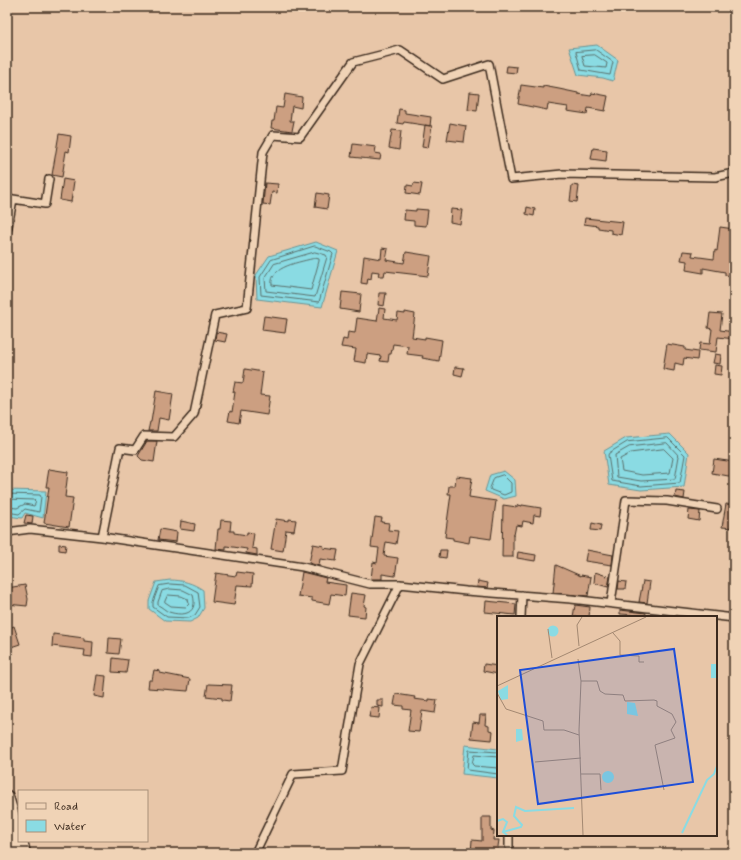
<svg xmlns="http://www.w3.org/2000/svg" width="741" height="860" viewBox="0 0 741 860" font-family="Mynerve,sans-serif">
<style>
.water{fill:#8adbe3;stroke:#6a9494}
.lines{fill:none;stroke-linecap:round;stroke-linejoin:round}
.shore{stroke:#5b716d;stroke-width:1}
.building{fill:#cc9f81;stroke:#3b2a1e}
.minor-casing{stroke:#3b2a1e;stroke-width:10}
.trunk-casing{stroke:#3b2a1e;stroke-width:15}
.minor{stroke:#f0d3b6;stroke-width:7}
.trunk{stroke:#f0d3b6;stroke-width:12}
.inset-river{fill:none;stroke:#8adbe3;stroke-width:2}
.inset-road{fill:none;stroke:#a38871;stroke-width:1}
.view{fill:#1d4ed8;fill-opacity:0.15;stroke:#1d4ed8;stroke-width:2}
.inset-edge{fill:none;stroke:#3b2a1e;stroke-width:2}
</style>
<rect width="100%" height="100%" fill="#e8c6a8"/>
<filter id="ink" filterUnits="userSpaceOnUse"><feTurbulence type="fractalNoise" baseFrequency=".025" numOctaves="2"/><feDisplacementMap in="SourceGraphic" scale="8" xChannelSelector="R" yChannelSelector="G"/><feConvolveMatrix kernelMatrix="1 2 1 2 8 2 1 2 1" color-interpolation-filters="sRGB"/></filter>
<g filter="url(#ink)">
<path class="water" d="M597,45L618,60L613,81L603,78L578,75L569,48Z
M316,242L338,251L322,307L257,299L256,275L269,256Z
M670,434L689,453L684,487L641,490L609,485L604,451L626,438Z
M504,471L515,480L516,496L504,499L485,491L490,475Z
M7,490L46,491L43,518L25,513L22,518L8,516Z
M170,580C182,580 193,583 203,590L204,608L198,618L190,622L165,621L149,609V601L156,582Z
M465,745L498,749V778L462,774Z"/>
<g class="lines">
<path class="shore" d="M596,50L613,62L610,75L581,70L576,52Z
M595,55L607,63L606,68L585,66L582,56Z
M315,246L331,252L333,254L319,302L261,295L260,277L271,260Z
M315,252L326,255L327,257L315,297L266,291L265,278L274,264Z
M315,258L319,259V261L311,290L272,285C269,266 301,262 315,258Z
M668,438L685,455L680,483L641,486L612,481L608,455L609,453L627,442Z
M667,443L679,456L675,479L641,481L617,477L615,455L629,447Z
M664,449L673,458L670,473L642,475L622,471L620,459L631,453Z
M503,475L511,483V492L504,495L491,490L490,488L494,478Z
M7,494L40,495L41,497L39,512L25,509L19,514L7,512
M7,499L34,500L36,502L34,506L25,504L17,508L7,507
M170,584L185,585L198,592L200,607L195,615L189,618L167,617L153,607V602L159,586Z
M170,589L183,590L193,595C198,613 185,617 169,612C166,611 162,607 158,605V602L162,591Z
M168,595L181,596L188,599L189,604L186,607L171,606L165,602Z
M498,752L469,750L467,769L468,770L498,774
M498,757L474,755L472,764L474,766L498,768"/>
</g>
<path class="building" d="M507,66L517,67L516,73L506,72Z
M521,85L543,88V86L559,89L578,93V94L591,96L592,93L608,96L605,111L588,108L587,114L567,111L568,107L548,104L547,110L518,104Z
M470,92L479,93L477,111L468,110Z
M285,94L302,97L301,108L292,106L290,121H294L292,131L271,128L272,121H274L276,107L283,108Z
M399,109L405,110V113L431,117L430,126L404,122L403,124L397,123Z
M450,123L466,126L464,142L447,140Z
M425,125L432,126L428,148L422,147Z
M392,130L401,131L399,150L389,148Z
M59,134L71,136L69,152L66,151L62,177L52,175Z
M353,144L376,147L375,153L381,154L380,160L351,157Z
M593,148L607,150L606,161L591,159Z
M63,179L74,181L71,202L60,200Z
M265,183L278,184L277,193L272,192L270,205L263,204Z
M414,183L422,184L420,195L406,193L407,185L413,186Z
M572,185L579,186L577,202L570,201Z
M317,193L329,195L327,209L315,207Z
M527,207L535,209L534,216L526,214Z
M416,209L428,210L426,226L414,225V221L404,220L405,210L416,211Z
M451,209L462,210L460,224L450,222Z
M585,218L623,222L621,235L611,233V230L598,228V226L584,224Z
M720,227L734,229V276L725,275V272L703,268V273L686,270L687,261L681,260L683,251L693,252L692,256L714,259L715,250L717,251Z
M382,248L388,249L386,260L404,263L406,252L431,256L428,276L385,271L384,276H378L379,272L372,271L371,279L368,278L367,284L361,283L364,256L381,259Z
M342,292L361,294L359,312L340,309Z
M379,293H386L384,306L378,305Z
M379,308L385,309L384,318L397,320L398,313L405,314V312L415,314L412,337L425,339V337L442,340L439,361L422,358L423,356L407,354L408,346L393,344L391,354H389L388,362L380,361L381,356L367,354L366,363L354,361L356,349L341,347L343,339L347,340L348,332L355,333L357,318L377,321Z
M710,313L722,314L720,330L734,332V339L718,337L716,352L699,350L700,343L710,344L712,329L708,328Z
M264,316L287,319L285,333L262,330Z
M216,332L227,334L225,342L215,340Z
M667,344L685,347V350L698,352L697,360L684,358L683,365L675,363L674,371L663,369Z
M715,354L721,355L720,364L713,363Z
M715,365L722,366L721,375L714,374Z
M455,367L464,368L462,376L454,374Z
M245,369L263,372L260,395L270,396L267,415L241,411L239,423L228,421L230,411L232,412L235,392H233L235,382L243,383Z
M156,391L173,394L169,420L159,418L157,431H148L150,422H151Z
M147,441H157L154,462L142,460L138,456Z
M714,459L734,462V477L712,473Z
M49,469L68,472L65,497L73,498L69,527L44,523L49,487H46Z
M456,476L472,478L469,497L496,501L491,539L470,536L469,543L453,540V538L445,537L451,494H448L449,486H455Z
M676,491L685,492L684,499L675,497Z
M726,504L734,505L733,528L722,527Z
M503,505L517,507V505L522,506V505L541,508L540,516L534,515L533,523L523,521L522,526L516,525L514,535H513V557H502Z
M689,510L700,511L699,521L688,519Z
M26,515L33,516L32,524L24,523Z
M375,517L382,518L381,522L389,523L388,530L398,531L396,544L386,542L384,556L398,558L395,576L382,574V579H371L373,562L377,563L379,548L371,547Z
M276,519L289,521V519L296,520L294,531L286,530L283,551L271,549Z
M221,520L231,521L230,531H234V533L247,535V532L254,533L252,548L257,549V555L246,553L247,549L226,546V550L216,549L218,529H220Z
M181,521L195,524L194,531L180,529Z
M592,523L601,525L600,531L591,530Z
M160,529L177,532L176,542L158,540Z
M59,544L66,545L65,551L59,550Z
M313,544L324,546L323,548L338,550L336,561L320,559L319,566L309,563Z
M440,550H447L446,558L439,557Z
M587,550L613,555L612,565L585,561Z
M518,552L536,555L535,561L517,558Z
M556,565L581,576V575L591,577L588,596L553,593Z
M237,572L253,574L252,586L237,585L234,605L212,602L216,573L236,576Z
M302,572L326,578L325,582L346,585L345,596L331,594L329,604L312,601V598L298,596Z
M595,572L610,577L608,587L594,583Z
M478,581L488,583L487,588L477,587Z
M619,581L626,582L625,589H618Z
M643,581L650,582L647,603L639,602Z
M25,585L28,599L27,606L7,604V588Z
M351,593L366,595L364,606L366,607L365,617L348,615Z
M486,601L516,604L515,615L485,612Z
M575,605L590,607L589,617H573Z
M620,610L646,613L645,617H632V615L620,614Z
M14,626L20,644L11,647L7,636V629Z
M53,634L84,638V641L93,642L92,657L84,656L85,650L52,646Z
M109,638L121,639L119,654L108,653Z
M113,658L128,660L126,673L112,672Z
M484,664L498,666V674L483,671Z
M154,670L160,671V673L190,679L188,691L148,688L149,680H152Z
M97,675L106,676L104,698L94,696Z
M208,684L232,685L230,701L222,700V698L206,696Z
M396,694L415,697L414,699L429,701V699L437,700L435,713L422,711L419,732L408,731L411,710L403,709V706L394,705Z
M377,700H383V707L377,706Z
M371,707L380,708L379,718L369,717Z
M480,715H486L485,725L489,726V730L493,731L492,740L471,738L473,722L479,723Z
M482,817H491V830L494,831L493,840H499L497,853H471L472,840L482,841Z"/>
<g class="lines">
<g class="minor-casing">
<path id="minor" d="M7,232L13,199L45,204L49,179
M7,532L30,529L102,537L303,567L370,584H400L466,591L571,599L734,618
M102,537L120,448L135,450L144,436L174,437L194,414L215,315L247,308L263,152L273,135L300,137L353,62L400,50L443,79L489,64L511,179L562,174L715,177L734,173
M611,603L626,500L667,501L717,509
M521,617L522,595
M509,846V835
M255,853L293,774L342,771L360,664L400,584"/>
</g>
<g class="trunk-casing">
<path id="trunk" d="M7,797L19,836
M7,834L13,853
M21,841L24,853"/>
</g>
<use href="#minor" class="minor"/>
<use href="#trunk" class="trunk"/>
</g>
</g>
<g transform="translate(497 616)">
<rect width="220" height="220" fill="#e8c6a8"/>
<path d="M50.5 15a5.5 5.5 0 1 1 11 0a5.5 5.5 0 1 1-11 0ZM214,48H220V62H214ZM11,69V83L4,84L1,75ZM130,86L138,87L141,100L130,98ZM19,113H25L26,124L19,126ZM105 161a6 6 0 1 1 12 0a6 6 0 1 1-12 0Z" fill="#8adbe3"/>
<path class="inset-river" d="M0,205L6,203L10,206L6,216L10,219M6,216L24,211L25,209L17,200L19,191L28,195L77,192M185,217L210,164L217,158L220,150"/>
<path class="inset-road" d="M51,13L55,42M116,17L123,25V39L142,40V46H147M82,30L80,9L85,1M81,43L84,65L82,114L86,219M84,65H100L103,75L108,78L126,79L128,85L157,84L160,85V90L175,98L179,106L174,114L178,122L158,129L167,174M0,70L149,1M0,77L9,93L46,105L47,114H67L82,119M38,146L84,142M84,158H103L104,174"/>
<path class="view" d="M177,33L196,166L41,188L23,54Z"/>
<rect width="220" height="220" class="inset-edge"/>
</g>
<rect width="741" height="860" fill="none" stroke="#f0d3b6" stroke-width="24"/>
<rect x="12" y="12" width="717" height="836" fill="none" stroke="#3b2a1e" stroke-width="1.5" filter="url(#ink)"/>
<rect x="18" y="790" width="130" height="52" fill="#f0d3b6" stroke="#a88f79"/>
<rect x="26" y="803" width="20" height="6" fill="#f0d3b6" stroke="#a88f79"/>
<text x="54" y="810" font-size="12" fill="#3b2a1e">Road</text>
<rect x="26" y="820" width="20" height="12" fill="#8adbe3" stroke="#a88f79"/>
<text x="54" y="830" font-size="12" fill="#3b2a1e">Water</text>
</svg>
